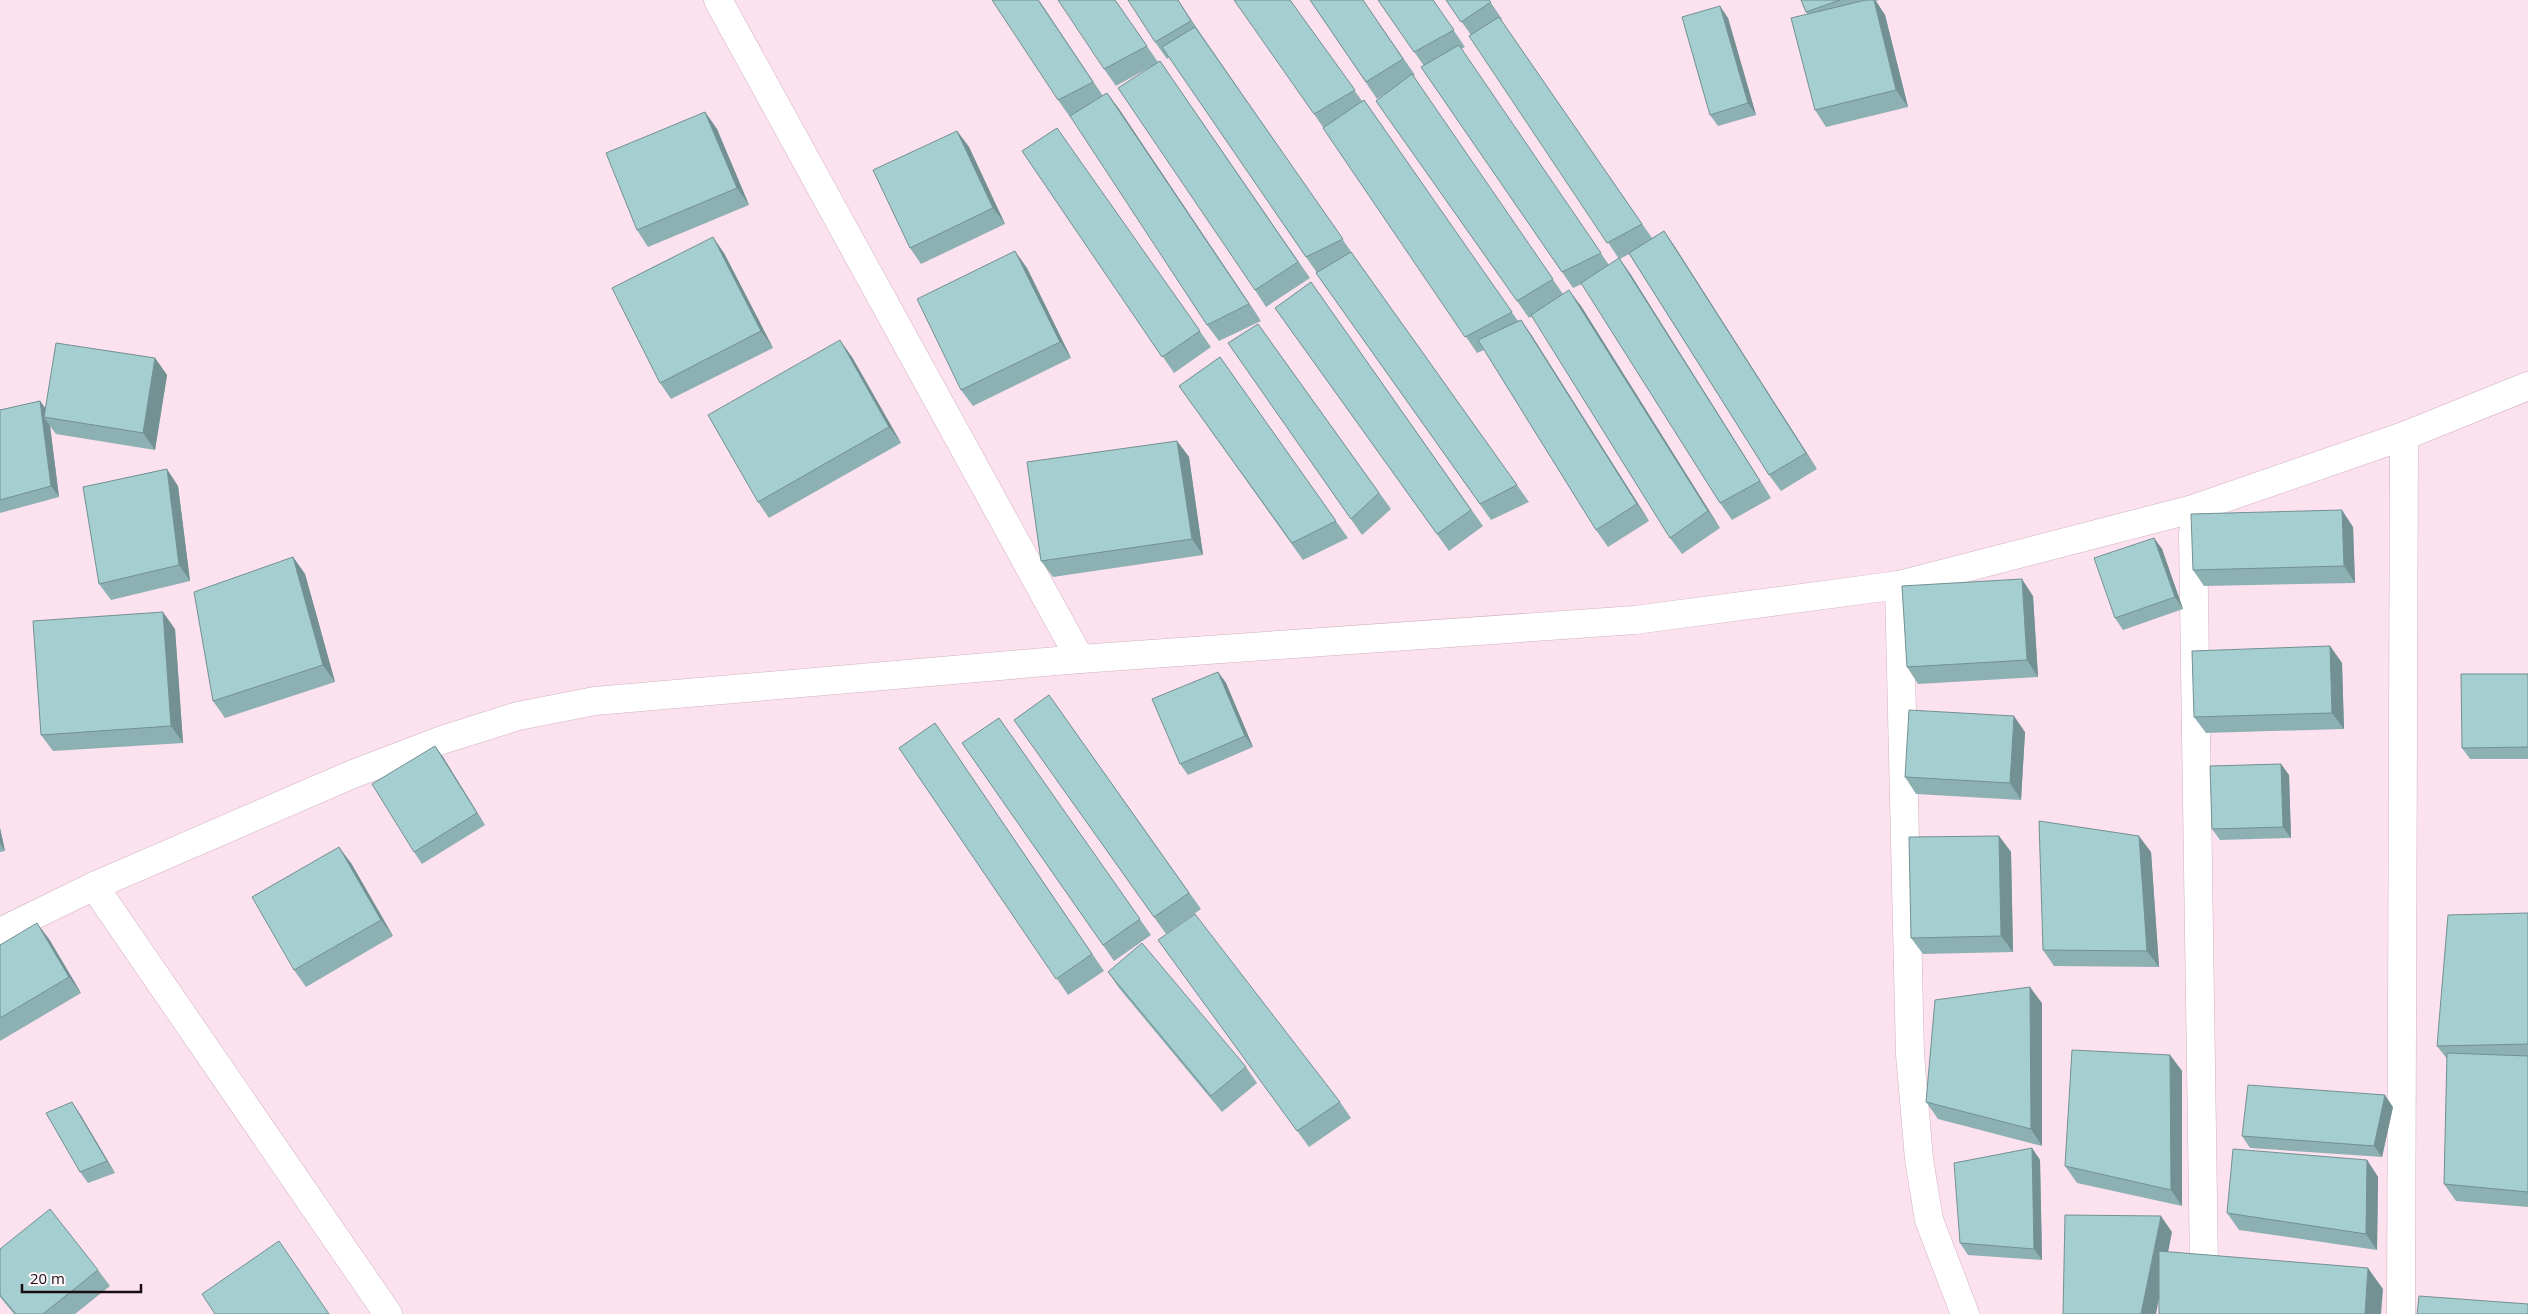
<svg xmlns="http://www.w3.org/2000/svg" width="2528" height="1314" viewBox="0 0 2528 1314" font-family="'Open Sans',sans-serif">
<style>
.lines{fill:none;stroke-linecap:round;stroke-linejoin:round}
.street-casing{stroke:#d1b1c2;stroke-width:29}
.secondary-casing{stroke:#d1b1c2;stroke-width:29}
.street{stroke:#fff;stroke-width:28}
.secondary{stroke:#fff;stroke-width:28}
.wall{fill:#8db1b3}
.shaded-wall{fill:#739092}
.building{fill:#a4ced0;stroke:#739092}
</style>
<rect width="100%" height="100%" fill="#fce1ef"/>
<g class="lines">
<g class="street-casing">
<path id="street" d="M718,0L1080,659
M2193,533L2204,1267
M1899,585L1910,1054L1919,1159L1929,1220L1965,1314
M94,886L388,1314
M2401,1314L2404,436"/>
</g>
<g class="secondary-casing">
<path id="secondary" d="M0,932L94,886L353,774L442,740L518,716L595,701L1080,659L1635,620L1899,585L2193,509L2404,436L2528,386"/>
</g>
<use href="#street" class="street"/>
<use href="#secondary" class="secondary"/>
</g>
<path class="wall" d="M1039,0L1103,96L1107,93L1119,109L1261,321L1219,341L1207,325L1071,116L1070,117L1058,100Z
M1115,0L1158,62L1160,61L1310,278L1266,307L1255,290L1152,66L1116,86L1104,69Z
M1178,0L1203,37L1354,256L1529,502L1491,520L1316,273H1317L1169,57L1167,59L1155,42Z
M1290,0L1362,101L1364,100L1518,321L1521,320L1532,336L1649,521L1608,547L1596,530L1484,350L1477,353L1314,114Z
M1310,0H1363L1415,75L1413,76L1563,294L1581,306L1720,528L1682,554L1670,538L1532,316L1529,318L1376,101L1388,92L1377,99Z
M1378,0H1433L1465,47L1461,49L1609,265L1619,259L1471,35L1446,0H1489L1502,19L1501,20L1652,238L1664,231L1675,247L1817,469L1781,491L1769,475L1629,254L1620,259L1631,275L1771,498L1732,520L1720,503L1582,284L1573,288L1421,67L1424,66Z
M1801,0H1879L1876,1L1885,15L1908,107L1826,127L1815,110L1807,14Z
M1728,18L1756,115L1718,126L1710,115Z
M705,112L717,129L749,205L648,247L637,230Z
M1057,128L1211,347L1174,373L1022,151Z
M957,131L969,147L1005,224L921,264L910,248Z
M724,253L773,348L671,399L660,383Z
M1027,268L1071,358L973,406L961,390Z
M1311,282L1483,526L1449,551L1275,308Z
M1258,324L1391,509L1362,535L1228,343Z
M852,357L901,443L769,518L758,502Z
M1220,357L1348,538L1303,560L1179,386Z
M155,358L167,375L155,450L56,434L50,426L59,497L0,513V410L40,401L45,408Z
M1177,441L1189,457L1203,555L1053,577L1041,561Z
M178,486L190,581L111,600L99,584Z
M2353,527L2355,583L2204,586L2193,570Z
M2154,538L2162,549L2183,609L2123,630L2115,618Z
M293,557L305,574L335,682L225,718L213,701Z
M2033,596L2038,677L1918,684L1907,667Z
M175,629L183,743L53,751L41,735Z
M2330,646L2342,663L2344,729L2206,733L2194,717Z
M1218,672L1226,683L1253,747L1188,775L1180,764Z
M2528,674V759H2470L2462,748Z
M1049,695L1201,909L1166,934L1014,720Z
M999,718L1151,935L1114,961L962,743Z
M935,723L1104,971L1068,995L899,748Z
M2025,732L2021,800L1916,794L1905,777Z
M435,746L443,757L485,825L422,864L414,852Z
M2281,764L2289,775L2291,838L2220,840L2212,829Z
M0,828L5,851L0,852Z
M1999,836L2011,852L2013,952L1923,954L1911,938Z
M2151,852L2159,967L2054,966L2043,950Z
M351,863L393,936L306,987L294,970Z
M2528,913V1207L2456,1201L2444,1184L2447,1059L2437,1046Z
M49,939L81,993L0,1041V945Z
M1158,940L1340,1102L1351,1118L1309,1147Z
M1108,972L1246,1067L1257,1083L1222,1112L1119,988Z
M2042,1003V1146L1938,1119L1926,1102Z
M2170,1055L2182,1071V1206L2077,1183L2065,1166Z
M2393,1107L2382,1157L2250,1148L2242,1136Z
M80,1114L115,1173L88,1183L80,1172Z
M2032,1148L2040,1160L2042,1260L1968,1255L1960,1243Z
M2367,1160L2378,1177L2377,1250L2239,1230L2227,1213Z
M0,1249L98,1270L110,1286L75,1314H14L0,1297Z"/>
<path class="shaded-wall" d="M1874,0H1875L1885,15L1908,107L1896,90Z
M1720,6L1728,18L1756,115L1748,103Z
M1107,93L1119,109L1261,321L1249,304Z
M705,112L717,129L749,205L737,188Z
M957,131L969,147L1005,224L993,208Z
M1664,231L1675,247L1817,469L1806,453Z
M713,237L724,253L773,348L761,331Z
M1015,251L1027,268L1071,358L1060,342Z
M1619,258L1631,275L1771,498L1760,481Z
M1569,290L1581,306L1720,528L1708,511Z
M1521,320L1532,336L1649,521L1637,504Z
M840,340L852,357L901,443L889,427Z
M155,358L167,375L155,450L143,433Z
M40,401L48,412L44,417L50,426L59,497L51,486Z
M1177,441L1189,457L1203,555L1192,539Z
M167,469L178,486L190,581L179,565Z
M2342,510L2353,527L2355,583L2344,566Z
M2154,538L2162,549L2183,609L2175,597Z
M293,557L305,574L335,682L323,665Z
M2022,579L2033,596L2038,677L2027,660Z
M163,612L175,629L183,743L171,726Z
M2330,646L2342,663L2344,729L2332,713Z
M1218,672L1226,683L1253,747L1245,736Z
M2014,716L2025,732L2021,800L2010,783Z
M435,746L443,757L485,825L477,813Z
M2281,764L2289,775L2291,838L2283,827Z
M0,828L5,851L0,843Z
M1999,836L2011,852L2013,952L2001,936Z
M2139,836L2151,852L2159,967L2147,951Z
M339,847L351,863L393,936L381,920Z
M37,923L49,939L81,993L69,977Z
M2030,987L2042,1003V1146L2031,1129Z
M2170,1055L2182,1071V1206L2171,1190Z
M2385,1095L2393,1107L2382,1157L2374,1146Z
M72,1102L80,1114L115,1173L107,1161Z
M2032,1148L2040,1160L2042,1260L2034,1249Z
M2367,1160L2378,1177L2377,1250L2366,1234Z
M2161,1216L2172,1232L2156,1314H2141Z
M2368,1268L2383,1289L2381,1314H2365Z"/>
<path class="building" d="M992,0H1038L1093,82L1058,100Z
M1058,0H1115L1147,46L1104,69Z
M1128,0H1178L1191,21L1155,42Z
M1234,0H1290L1355,90L1314,114Z
M1310,0H1363L1403,59L1366,82Z
M1378,0H1433L1454,30L1414,52Z
M1446,0H1489L1491,2L1461,22Z
M1801,0H1840L1806,12Z
M1866,0H1874L1896,90L1815,110L1791,18Z
M1720,6L1748,103L1710,115L1682,17Z
M1499,17L1642,224L1607,243L1469,36Z
M1195,27L1343,239L1306,257L1162,47Z
M1459,45L1601,253L1562,272L1421,67Z
M1160,61L1298,262L1255,290L1118,88Z
M1412,74L1553,279L1517,301L1376,101Z
M1107,93L1249,304L1207,325L1070,116Z
M1364,100L1512,312L1465,337L1323,128Z
M705,112L737,188L637,230L606,153Z
M1057,128L1200,331L1162,357L1022,151Z
M957,131L993,208L910,248L873,170Z
M1664,231L1806,453L1769,475L1629,253Z
M713,237L761,331L660,383L612,288Z
M1015,251L1060,342L961,390L917,299Z
M1351,252L1517,485L1480,504L1316,273Z
M1619,258L1760,481L1720,503L1581,283Z
M1311,282L1471,510L1437,534L1275,308Z
M1569,290L1708,511L1670,538L1531,315Z
M1521,320L1637,504L1596,530L1478,340Z
M1258,324L1379,493L1351,519L1228,343Z
M840,340L889,427L758,502L708,415Z
M56,343L155,358L143,433L44,417Z
M1220,357L1336,521L1292,543L1179,386Z
M40,401L51,486L0,500V410Z
M1177,441L1192,539L1041,561L1027,462Z
M167,469L179,565L99,584L83,487Z
M2342,510L2344,566L2193,570L2191,514Z
M2154,538L2175,597L2115,618L2094,558Z
M293,557L323,665L213,701L194,592Z
M2022,579L2027,660L1907,667L1902,586Z
M163,612L171,726L41,735L33,621Z
M2330,646L2332,713L2194,717L2192,651Z
M1218,672L1245,736L1180,764L1152,699Z
M2461,674H2528V747L2462,748Z
M1049,695L1189,893L1154,917L1014,720Z
M1909,710L2014,716L2010,783L1905,777Z
M999,718L1140,919L1103,945L962,743Z
M935,723L1092,954L1056,979L899,748Z
M435,746L477,813L414,852L372,784Z
M2281,764L2283,827L2212,829L2210,766Z
M2039,821L2139,836L2147,951L2043,950Z
M1999,836L2001,936L1911,938L1909,837Z
M339,847L381,920L294,970L252,897Z
M2528,913V1044L2437,1046L2448,915Z
M1195,914L1340,1102L1297,1131L1158,940Z
M37,923L69,977L0,1018V945Z
M1142,943L1246,1067L1211,1096L1108,972Z
M2030,987L2031,1129L1926,1102L1935,1000Z
M2072,1050L2170,1055L2171,1190L2065,1166Z
M2447,1053L2528,1056V1192L2444,1184Z
M2248,1085L2385,1095L2374,1146L2242,1136Z
M72,1102L107,1161L80,1172L46,1113Z
M2032,1148L2034,1249L1960,1243L1954,1163Z
M2233,1149L2367,1160L2366,1234L2227,1213Z
M50,1209L98,1270L43,1314H16L0,1295V1249Z
M2065,1215L2161,1216L2141,1314H2063Z
M279,1241L329,1314H215L202,1294Z
M2159,1251L2368,1268L2365,1314H2159Z
M2419,1296L2528,1304V1314H2417Z"/>
<path d="M22 1284v8h119v-8" fill="none" stroke="#180d13" stroke-width="2.5"/>
<text x="30" y="1284" font-size="15" fill="#180d13" stroke="#fcf5f8" stroke-width="4" paint-order="stroke">20 m</text>
</svg>
